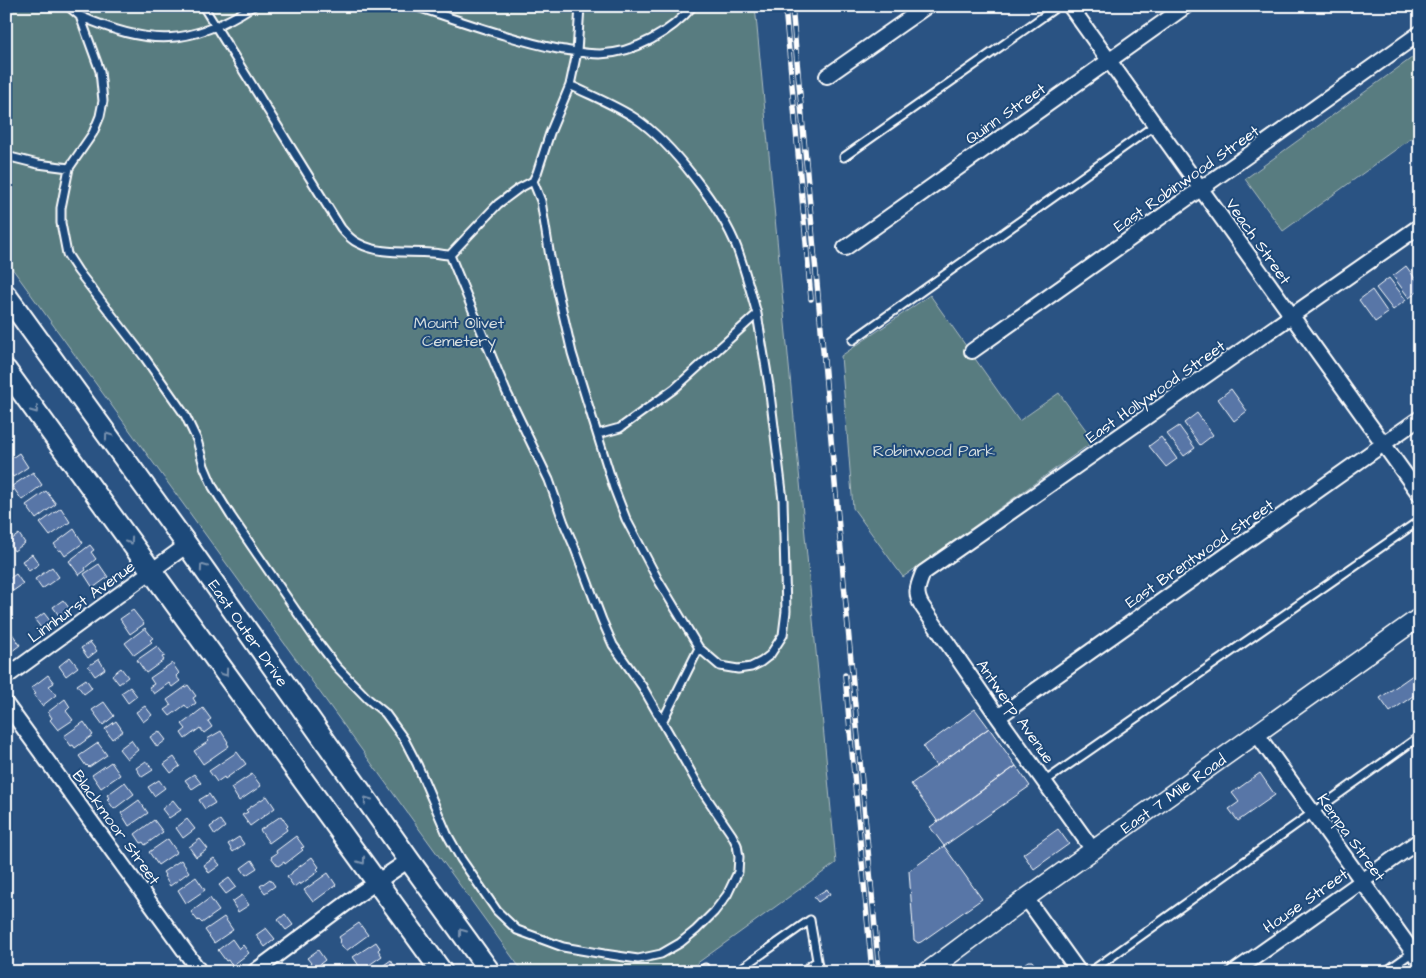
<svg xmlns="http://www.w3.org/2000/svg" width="1426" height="978" viewBox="0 0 1426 978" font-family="'Architects Daughter',sans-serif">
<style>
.green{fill:#597b80;stroke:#acbdc0}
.building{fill:#5876a7;stroke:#fff}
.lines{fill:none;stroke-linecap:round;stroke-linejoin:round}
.service-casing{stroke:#fff;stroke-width:11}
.minor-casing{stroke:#fff;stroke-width:18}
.tertiary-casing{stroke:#fff;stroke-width:21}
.secondary-casing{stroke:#fff;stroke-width:24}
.service{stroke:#1f4a7a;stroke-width:7}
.minor{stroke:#1f4a7a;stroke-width:14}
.tertiary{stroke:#1f4a7a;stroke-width:18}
.secondary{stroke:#1f4a7a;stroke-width:20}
.rail-casing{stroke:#fff;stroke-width:5.5}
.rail{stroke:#1f4a7a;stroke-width:4;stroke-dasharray:11;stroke-linecap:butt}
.oneway{stroke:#7992af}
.labels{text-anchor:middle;stroke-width:4;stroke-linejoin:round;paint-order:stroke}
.street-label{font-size:16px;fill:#fff;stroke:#1f4a7a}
.park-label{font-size:16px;fill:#d6dedf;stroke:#1f4a7a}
</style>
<rect width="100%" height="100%" fill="#2a5383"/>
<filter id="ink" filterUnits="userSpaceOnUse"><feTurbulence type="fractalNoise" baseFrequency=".02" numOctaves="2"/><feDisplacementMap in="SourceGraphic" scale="10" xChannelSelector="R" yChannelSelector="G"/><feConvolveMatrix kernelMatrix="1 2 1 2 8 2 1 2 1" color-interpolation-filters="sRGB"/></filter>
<g filter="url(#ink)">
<path class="green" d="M6,6H755L836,863L685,972H523L6,260Z
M1420,52V132L1283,231L1245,179Z
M930,295L1019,421L1059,393L1094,441L903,577L853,508L841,356Z"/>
<path class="building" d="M1406,266L1420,285V290L1409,298L1393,276Z
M1389,278L1406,300L1393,310L1376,288Z
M1372,290L1388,313L1375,322L1359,300Z
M1231,389L1247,411L1234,421L1218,399Z
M1197,413L1213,435L1200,445L1184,423Z
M1179,426L1195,448L1184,456L1167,434Z
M1161,437L1177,459L1166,467L1149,446Z
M19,453L28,467L13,477L6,467V462Z
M33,472L42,485L22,500L12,486Z
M46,491L56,504L36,519L26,505Z
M61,508L70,522L50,536L40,523Z
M74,529L83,543L65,556L61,550L59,551L54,544Z
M19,534L25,543L14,551L8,542Z
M90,545L94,550L91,552L96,559L85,568L86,570L79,575L69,561Z
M32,554L39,564L29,571L22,561Z
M99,564L108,577L93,588L84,574Z
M52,567L59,577L42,589L35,579Z
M16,574L23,584L13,591L6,581Z
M63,600L70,609L60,617L53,607Z
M133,610L144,624L130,634L120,619Z
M44,613L51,622L42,629L35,620Z
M145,628L153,638L150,640L152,642L134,655L125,643Z
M11,632L20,645L7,655L6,636Z
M90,642L97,651L88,658L81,648Z
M157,646L165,656L162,657L164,660L146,673L137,660Z
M70,657L78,667L66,676L59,666Z
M99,659L105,669L95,676L88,666Z
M172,663L179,673L176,676L180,681L172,687L169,683L154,694L149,687L154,684L150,678Z
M121,668L128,677L119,684L112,675Z
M1420,670V691L1390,712L1380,698Z
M48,675L54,683L49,686L56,695L42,706L34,695L36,694L31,688Z
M86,679L92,688L84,694L77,685Z
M188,685L196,696L193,698L196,703L188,709L185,705L170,716L165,710L171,706L167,700Z
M130,687L137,696L128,703L121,693Z
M65,699L70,707L66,711L73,720L58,730L50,720L52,718L48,712Z
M104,702L114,716L103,725L92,710Z
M145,706L152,715L143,722L136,712Z
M203,708L211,719L208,721L212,727L204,733L200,728L185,739L181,733L186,729L182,724Z
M975,709L989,728L936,766L923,747Z
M116,721L123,731L112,739L105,729Z
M84,722L93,735L75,748L73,745L71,746L64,736Z
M989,728L1016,766L938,822L911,784Z
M159,731L166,740L157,747L150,737Z
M221,731L228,742L227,743L229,746L203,764L194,751L209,741L207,739Z
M131,740L138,750L127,759L119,749Z
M98,743L107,755L89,767L87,765L86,766L79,756Z
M237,752L246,764L225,779L224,777L217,782L209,771Z
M174,757L180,766L171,773L164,764Z
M146,761L153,770L142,777L136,768Z
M111,762L120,775L101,788L92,775Z
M1016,766L1030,786L944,846L930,827Z
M1260,773L1275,795L1238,821L1229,809L1239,802L1232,793Z
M194,774L201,783L192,789L185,780Z
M252,774L261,786L239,801L231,788Z
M159,780L165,788L154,796L148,787Z
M125,782L134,794L114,809L107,799L109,798L107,795Z
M209,794L215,803L205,809L199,800Z
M267,796L275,808L250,826L242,815L248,812L246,810Z
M139,800L148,813L129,826L121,813Z
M173,800L181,810L169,818L162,809Z
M281,816L288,826L286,828L287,830L269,843L260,830Z
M187,819L195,829L183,838L176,828Z
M154,820L163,832L145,845L143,842L141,843L135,834Z
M220,820L225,827L215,835L210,827Z
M1058,829L1069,844L1034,869L1023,854Z
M296,836L304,847L301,848L303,850L285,864L284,862L278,866L271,857L277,853L276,851Z
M239,837L244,844L233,852L228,844Z
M168,839L177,852L158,865L149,852Z
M200,839L208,849L196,857L189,847Z
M944,846L982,899L921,942L918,943L914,940L909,871Z
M312,857L319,867L317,869L319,871L300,885L299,883L294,887L287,877L292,873V872Z
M214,858L220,865L209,873L204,865Z
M181,860L189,872L170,886L164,876L165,875L163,872Z
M252,860L257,868L246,875L241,868Z
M328,873L336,885L313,902L304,890Z
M196,877L205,890L186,903L178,890Z
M229,878L236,887L226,894L219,885Z
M270,879L275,886L265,893L260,886Z
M827,889L830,894L818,902L814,897Z
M242,895L249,905L238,912L232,902Z
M210,898L219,911L202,923L199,920L198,921L191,912Z
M285,914L293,925L286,930L278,920Z
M224,917L233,930L214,943L205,930Z
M359,923L368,935L346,951L339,942L341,940L339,937Z
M266,928L275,939L265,947L256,935Z
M232,939L239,949L243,945L249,953L232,966L228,960L226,961L218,950Z
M376,942L380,948L378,950L382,956L362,970L353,957Z
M318,950L325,960L315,968L307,958Z
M391,960L395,967L393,968L396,972H374Z
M1028,961H1032L1040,972H1013Z"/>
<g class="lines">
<g class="service-casing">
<path id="service" d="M68,6L80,16L100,71L103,101L100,116L93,133L69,168L61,208V223L67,254L78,271L145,358L185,415L197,440L204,466L213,487L231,516L314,637L336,666L368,699L385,713L404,739L417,764L447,834L461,859L497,911L517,930L563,947L604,954L638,959L661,954L680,943L696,930L714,912L727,895L738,872L739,857L737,845L732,835L700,788L642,686L613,645L602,620L574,546L564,523L549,480L506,391L450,255
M203,6L341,228C346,234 351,240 358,243C380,255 406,251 431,253C437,253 444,255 450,255L498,204L518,189L533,181L537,173L550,133L570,85L577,52L580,6
M414,6C462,21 509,39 558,49C572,51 586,54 600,54C635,53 671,32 693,6
M80,16C148,46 190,47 253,6
M570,85C592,96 615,105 635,118C671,142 722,208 737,248C745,270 751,292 757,314L674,389L620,428L598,434
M6,156L38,164L69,168
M844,157L1058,6
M533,181L541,201L550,257L572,353L614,488L626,519L657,578L699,648L720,666L738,669L751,667L761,662L770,655L783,635L786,611L783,500L769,386L757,314
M853,340L1155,125
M662,722L699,648
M1044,782L1420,520
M699,972L705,968L707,972
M736,972L810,920L819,972
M802,972L817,961
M1090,972L1420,736
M1385,972L1420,947"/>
</g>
<g class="minor-casing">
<path id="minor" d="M1070,6L1420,495
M827,76L927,6
M845,248L1186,6
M972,351L1420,33
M6,677L187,545
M6,704L200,972
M998,717L1420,418
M1256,733L1420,962
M1093,850L998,717L922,606C914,593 918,586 923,573L1420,226
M1026,898L1079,972
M254,972L359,894L409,860
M1234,972L1420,840"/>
</g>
<g class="tertiary-casing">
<g id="tertiary">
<path id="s1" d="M927,972L1026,898L1420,617"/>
</g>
</g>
<g class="secondary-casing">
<g id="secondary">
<path id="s2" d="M6,295L187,545L409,860L490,972"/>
<path d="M6,370L442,972"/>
</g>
</g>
<use href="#service" class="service"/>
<use href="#minor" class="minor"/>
<use href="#tertiary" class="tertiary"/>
<use href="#secondary" class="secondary"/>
<g class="rail-casing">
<path id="rail" d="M785,6L811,299
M792,6L879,972
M845,675L872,972"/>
</g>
<use href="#rail" class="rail"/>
</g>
<defs><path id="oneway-chevron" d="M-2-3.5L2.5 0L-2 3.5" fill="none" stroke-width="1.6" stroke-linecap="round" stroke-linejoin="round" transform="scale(1.25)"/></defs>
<g class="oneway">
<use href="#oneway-chevron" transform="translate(35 410) rotate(54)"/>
<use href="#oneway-chevron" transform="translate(108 436) rotate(-126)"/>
<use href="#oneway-chevron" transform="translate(130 541) rotate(54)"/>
<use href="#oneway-chevron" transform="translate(203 567) rotate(-125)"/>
<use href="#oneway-chevron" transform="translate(225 673) rotate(54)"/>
<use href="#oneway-chevron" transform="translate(367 800) rotate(-125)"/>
<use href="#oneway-chevron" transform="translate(362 861) rotate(54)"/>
<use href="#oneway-chevron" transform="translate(462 932) rotate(-126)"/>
</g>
</g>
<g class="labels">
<g class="street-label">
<text transform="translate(1005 113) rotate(-35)" y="6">Quinn Street</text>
<text transform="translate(1186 178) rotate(-35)" y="6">East Robinwood Street</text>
<text transform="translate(1259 241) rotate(55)" y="6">Veach Street</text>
<text transform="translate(1155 391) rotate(-35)" y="6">East Hollywood Street</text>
<text transform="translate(1199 553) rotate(-35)" y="6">East Brentwood Street</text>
<text transform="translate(81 601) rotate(-36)" y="6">Linnhurst Avenue</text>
<text dy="6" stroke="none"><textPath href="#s2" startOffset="416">East Outer Drive</textPath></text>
<text transform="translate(1016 711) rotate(55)" y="6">Antwerp Avenue</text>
<text dy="6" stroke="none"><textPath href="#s1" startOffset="304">East 7 Mile Road</textPath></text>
<text transform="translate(117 827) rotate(54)" y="6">Blackmoor Street</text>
<text transform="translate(1352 837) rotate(54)" y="6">Kempa Street</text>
<text transform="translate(1305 900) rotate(-35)" y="6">House Street</text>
</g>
<g class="park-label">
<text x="459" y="328">Mount Olivet<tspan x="459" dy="18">Cemetery</tspan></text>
<text x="934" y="456">Robinwood Park</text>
</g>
</g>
<rect width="1426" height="978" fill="none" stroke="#1f4a7a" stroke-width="25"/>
<rect x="12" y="12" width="1401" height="953" fill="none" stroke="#fff" stroke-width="2" filter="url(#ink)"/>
</svg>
